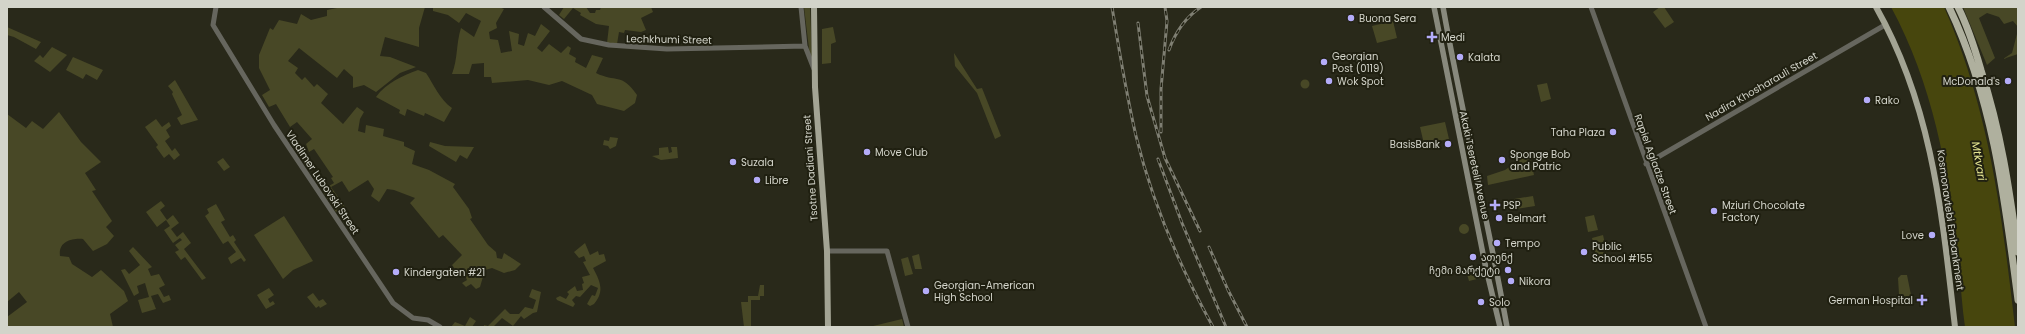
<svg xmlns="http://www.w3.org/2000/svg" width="2025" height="334" viewBox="0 0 2025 334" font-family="Poppins,'Noto Sans Georgian',sans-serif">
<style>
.green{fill:#484826}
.water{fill:#47460d}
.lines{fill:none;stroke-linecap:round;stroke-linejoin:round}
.tertiary{stroke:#66665e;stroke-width:5}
.secondary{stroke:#88897d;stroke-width:5.5}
.primary{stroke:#a3a494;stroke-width:6}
.trunk{stroke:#afb09e;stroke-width:7}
.rail-casing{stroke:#7f7f73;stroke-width:3}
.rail{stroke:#202011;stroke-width:1.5;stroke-dasharray:4.5;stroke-linecap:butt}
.poi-dot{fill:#b4acf9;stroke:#202011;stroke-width:1.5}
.labels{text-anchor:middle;stroke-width:4;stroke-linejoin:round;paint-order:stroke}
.poi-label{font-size:10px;fill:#d3d4ca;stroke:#202011;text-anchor:start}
.street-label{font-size:10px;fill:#d3d4ca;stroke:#202011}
.water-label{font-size:11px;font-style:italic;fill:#e4e491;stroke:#202011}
</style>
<rect width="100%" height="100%" fill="#29291a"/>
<path class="green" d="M342,7H425L419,28V47L385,37L380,56L390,57L416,67L400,73L376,92L364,85L353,88V77L344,69L337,78L299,48L288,61L298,68L295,73L302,80L305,77L314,87L317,84L328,94L321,103L343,124L357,107L364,112L360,119L358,131L365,133L366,125L384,129L383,136L404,142V146L415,151L412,164L429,170L455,184L453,187L469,209L472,218L470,219L488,245L496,252L497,258L502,259L504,253L521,264L515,270L504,273L492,268L485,270L480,287L476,289L471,284L466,287L462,283L467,280L462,268L457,272L452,265L462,255L443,235L439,238L410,203L415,198L394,190L387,189L379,202L371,196L374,189L368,180L349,192L342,181L331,187L345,207L336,212L322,190L334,183L331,178L333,177L314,149L309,152L306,144L312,139L297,122L290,127L276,104L269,107L262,95L270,90L259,68V55L270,28L273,30L279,20L297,24L301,14L311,20L327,16V10Z
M433,7H499L504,9L496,23L497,28L489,32L490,39L498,40L501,53L512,51L509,31L519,34L518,44L524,46L528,33L535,36L541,24L550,31L537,48L542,52L549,44L561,53L568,46L571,48L569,54L576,58L575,62L586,68L592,55L603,58L596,73C616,83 621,72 637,95L635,103L624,111L597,104L592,95L562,81L549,85L528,80L492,83L491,77H484V63L472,64L469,74H452C458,59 456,43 461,28L474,37L481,21L466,13L459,23L448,15L433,11Z
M564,7H586L590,13H595L596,10H600L601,7H651L653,12L641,18L646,30L641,32L625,30L624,33L619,32L617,44L607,43L609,26L596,24L580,15L581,13L573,8L564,19L559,15Z
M804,7H810L812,57H810Z
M1660,7H1664L1674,22L1665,28L1653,12Z
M1963,7H2018V27L2013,21L2004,24L1999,17L1987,13L1979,18L1995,58L1987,65Z
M1393,21L1397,38L1377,43L1372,26Z
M7,27L41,42L36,49L14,37L7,35Z
M833,27L836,42L831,44V63L822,64V29Z
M2018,30V54L2003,59L2012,53Z
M52,47L67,55L50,72L34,61L40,55L43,58Z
M954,53L977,89L982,88L1001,136L995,139L977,93L955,66Z
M73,57L103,70L97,80L86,74L83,79L66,70Z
M418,70L426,73C434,85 440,100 452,108L444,122L425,113L424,116L407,109L405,116L399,113L400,110L376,97C386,83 402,76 418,70Z
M1300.5 84a4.5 4.5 0 1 1 9 0a4.5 4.5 0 1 1-9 0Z
M175,80L198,120L181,125L177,118L182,115L172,94L173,92L168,86Z
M1547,83L1551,99L1541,102L1537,85Z
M59,112L81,142L101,162L85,173L96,190L92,191L112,221L106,227L114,236L107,244L93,251L83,239C71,238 58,242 60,256L69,257L72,264L92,277L101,270L124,291L128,301L110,314L113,327H7V317L27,302L19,292L7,302V114L26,128L32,121L43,129Z
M156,119L162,127L169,122L171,126L166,130L170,137L165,141L172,151L175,148L180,155L174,160L169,154L164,158L156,147L158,145L145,127Z
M1445,122L1449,139L1424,144L1420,127Z
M610,137L618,138L616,146L610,149L608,146L603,145L604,140L609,141Z
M430,142L445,146L474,147L467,159L460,155L456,162L429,146Z
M668,147L669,153L672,152L671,147H677L678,158L661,160L652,156L659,155V148Z
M1529,153L1534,175L1488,185L1487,176L1505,170Z
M223,158L230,167L224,171L217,162Z
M1533,196L1535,206L1516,209L1514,199Z
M161,201L165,206L160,210L167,220L173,215L179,223L171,229L177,237L183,232L191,243L184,249L206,278L202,280L185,257L181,260L175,252L179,250L175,245L182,240L180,238L173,243L164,230L170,226L166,220L157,227L146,212Z
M216,204L225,220L221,222L230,237L233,235L236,240L234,242L246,260L244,262L241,258L231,264L228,258L236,252L228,241L223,244L205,216L209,213L207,209Z
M1594,215L1598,230L1588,232L1585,217Z
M284,216L313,261L293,270L283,279L254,235Z
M1459 229a5 5 0 1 1 10 0a5 5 0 1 1-10 0Z
M1603,235L1608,257L1597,260L1592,238Z
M585,243L590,255L598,251L599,255L604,254L606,261L593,268C600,281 605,291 594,304L590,306L587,304L592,295L595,296L598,288L591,285L580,297L576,296L572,300L575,304L573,307L557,300L556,298L560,296L566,299L569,294L567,292L575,286L577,291L583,290L582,284L584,283L582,277L590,275L583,262L586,261L584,256L579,258L574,252Z
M133,247L152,267L148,269L151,276L159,274L165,285L159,288L164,297L169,295L171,300L163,303L158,294L151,296L156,309L142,313L138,300L149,297L145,283L137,286L139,293L134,296L121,270L125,269L129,274L140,265L129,251Z
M919,254L922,269H915L912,256Z
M908,257L913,274L905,276L901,259Z
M1479,271L1481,278L1469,281L1467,274Z
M1901,275H1907L1913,305L1899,294L1898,278Z
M760,285H764V296H760V300H751V327H744L741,302H748V296H758Z
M269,288L274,295L268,299L270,303L273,301L275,304L266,309L257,295Z
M532,289L541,292L537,312L533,313L524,319L521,316L513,326L502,318L493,327H484V325L488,326L505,309L510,314H519L525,307L533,309L536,300L529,297Z
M313,293L319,301L323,299L327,304L320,308L319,306L316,308L307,297Z
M470,317L476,321L472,327H451L455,322L465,326Z
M902,319L904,327H869Z"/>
<path class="water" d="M1891,7H1944C1990,111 2002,216 2015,327H1965C1962,307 1961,287 1959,267C1950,178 1934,86 1891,7Z"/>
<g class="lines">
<path class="tertiary" d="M216,7L213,25L274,125L393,303L413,318L428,320L440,327
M544,7L581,39L609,45L667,49L805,46
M801,7L805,46L814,69
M1591,7L1706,327
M1646,164L1885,25
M827,251H887L908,327"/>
<path class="secondary" d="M1434,7L1485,264L1500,327
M1443,7C1462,114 1488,220 1507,327"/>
<path class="primary" d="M814,7L815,87L827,251L828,327
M1876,7C1933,108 1942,215 1955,327"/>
<path class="trunk" d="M1949,7C1993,99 2005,200 2018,300
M1958,7C1968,27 1975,49 1981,70C2001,132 2009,187 2018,252"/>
<g class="rail-casing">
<path id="rail" d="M1112,7C1119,50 1126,93 1136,136C1152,202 1180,267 1213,327
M1138,23L1147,96L1165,158L1200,231
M1169,50C1175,33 1186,17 1201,7
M1161,132V89L1167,21L1165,7
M1158,159L1182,223L1226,327
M1209,247L1228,290L1247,327"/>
</g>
<use href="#rail" class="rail"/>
</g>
<g class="poi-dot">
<circle cx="1351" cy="18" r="4"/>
<path d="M1430 31h4v4h4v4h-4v4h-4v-4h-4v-4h4z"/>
<circle cx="1460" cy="57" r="4"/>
<circle cx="1324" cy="62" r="4"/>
<circle cx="1329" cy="81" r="4"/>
<circle cx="2008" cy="81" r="4"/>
<circle cx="1867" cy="100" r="4"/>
<circle cx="1613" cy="132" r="4"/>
<circle cx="1448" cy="144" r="4"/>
<circle cx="867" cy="152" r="4"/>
<circle cx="1502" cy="160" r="4"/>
<circle cx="733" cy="162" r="4"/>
<circle cx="757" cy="180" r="4"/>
<path d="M1493 199h4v4h4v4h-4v4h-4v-4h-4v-4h4z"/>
<circle cx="1714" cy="211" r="4"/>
<circle cx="1499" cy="218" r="4"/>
<circle cx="1932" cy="235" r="4"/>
<circle cx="1497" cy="243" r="4"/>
<circle cx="1584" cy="252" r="4"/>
<circle cx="1473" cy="257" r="4"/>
<circle cx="1508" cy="270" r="4"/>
<circle cx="396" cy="272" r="4"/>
<circle cx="1511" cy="281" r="4"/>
<circle cx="926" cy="291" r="4"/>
<path d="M1920 294h4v4h4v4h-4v4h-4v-4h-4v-4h4z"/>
<circle cx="1481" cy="302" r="4"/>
</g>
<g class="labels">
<g class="poi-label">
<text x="1359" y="22">Buona Sera</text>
<text x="1441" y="41">Medi</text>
<text x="1332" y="60">Georgian<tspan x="1332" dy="12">Post (0119)</tspan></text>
<text x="1468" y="61">Kalata</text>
<text x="1337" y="85">Wok Spot</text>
<text x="2000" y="85" text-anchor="end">McDonald's</text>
<text x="1875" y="104">Rako</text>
<text x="1605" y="136" text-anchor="end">Taha Plaza</text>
<text x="1440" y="148" text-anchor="end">BasisBank</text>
<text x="875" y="156">Move Club</text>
<text x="1510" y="158">Sponge Bob<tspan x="1510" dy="12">and Patric</tspan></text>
<text x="741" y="166">Suzala</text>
<text x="765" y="184">Libre</text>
<text x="1503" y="209">PSP</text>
<text x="1722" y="209">Mziuri Chocolate<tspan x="1722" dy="12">Factory</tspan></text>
<text x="1507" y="222">Belmart</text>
<text x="1924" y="239" text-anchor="end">Love</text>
<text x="1505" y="247">Tempo</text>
<text x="1592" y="250">Public<tspan x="1592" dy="12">School #155</tspan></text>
<text x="1481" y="261">ათენქ</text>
<text x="1500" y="274" text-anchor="end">ჩემი მარქეტი</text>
<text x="404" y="276">Kindergaten #21</text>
<text x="1519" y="285">Nikora</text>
<text x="934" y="289">Georgian-American<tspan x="934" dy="12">High School</tspan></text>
<text x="1913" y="304" text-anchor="end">German Hospital</text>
<text x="1489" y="306">Solo</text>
</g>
<g class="street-label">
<text transform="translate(669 39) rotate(1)" y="4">Lechkhumi Street</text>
<text transform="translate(1761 86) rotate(-30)" y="4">Nadira Khosharauli Street</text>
<text transform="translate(1656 164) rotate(70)" y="4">Rapiel Agladze Street</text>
<text transform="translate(1475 165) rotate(78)" y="4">Akaki Tsereteli Avenue</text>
<text transform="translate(810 168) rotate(-94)" y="4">Tsotne Dadiani Street</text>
<text transform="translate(323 182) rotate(56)" y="4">Vladimer Lubovski Street</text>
<text transform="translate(1951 220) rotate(82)" y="4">Kosmonavtebi Embankment</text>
</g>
<g class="water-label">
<text transform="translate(1979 161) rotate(80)" y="4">Mtkvari</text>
</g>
</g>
<rect width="2025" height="334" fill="none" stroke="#d3d4ca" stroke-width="16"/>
</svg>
